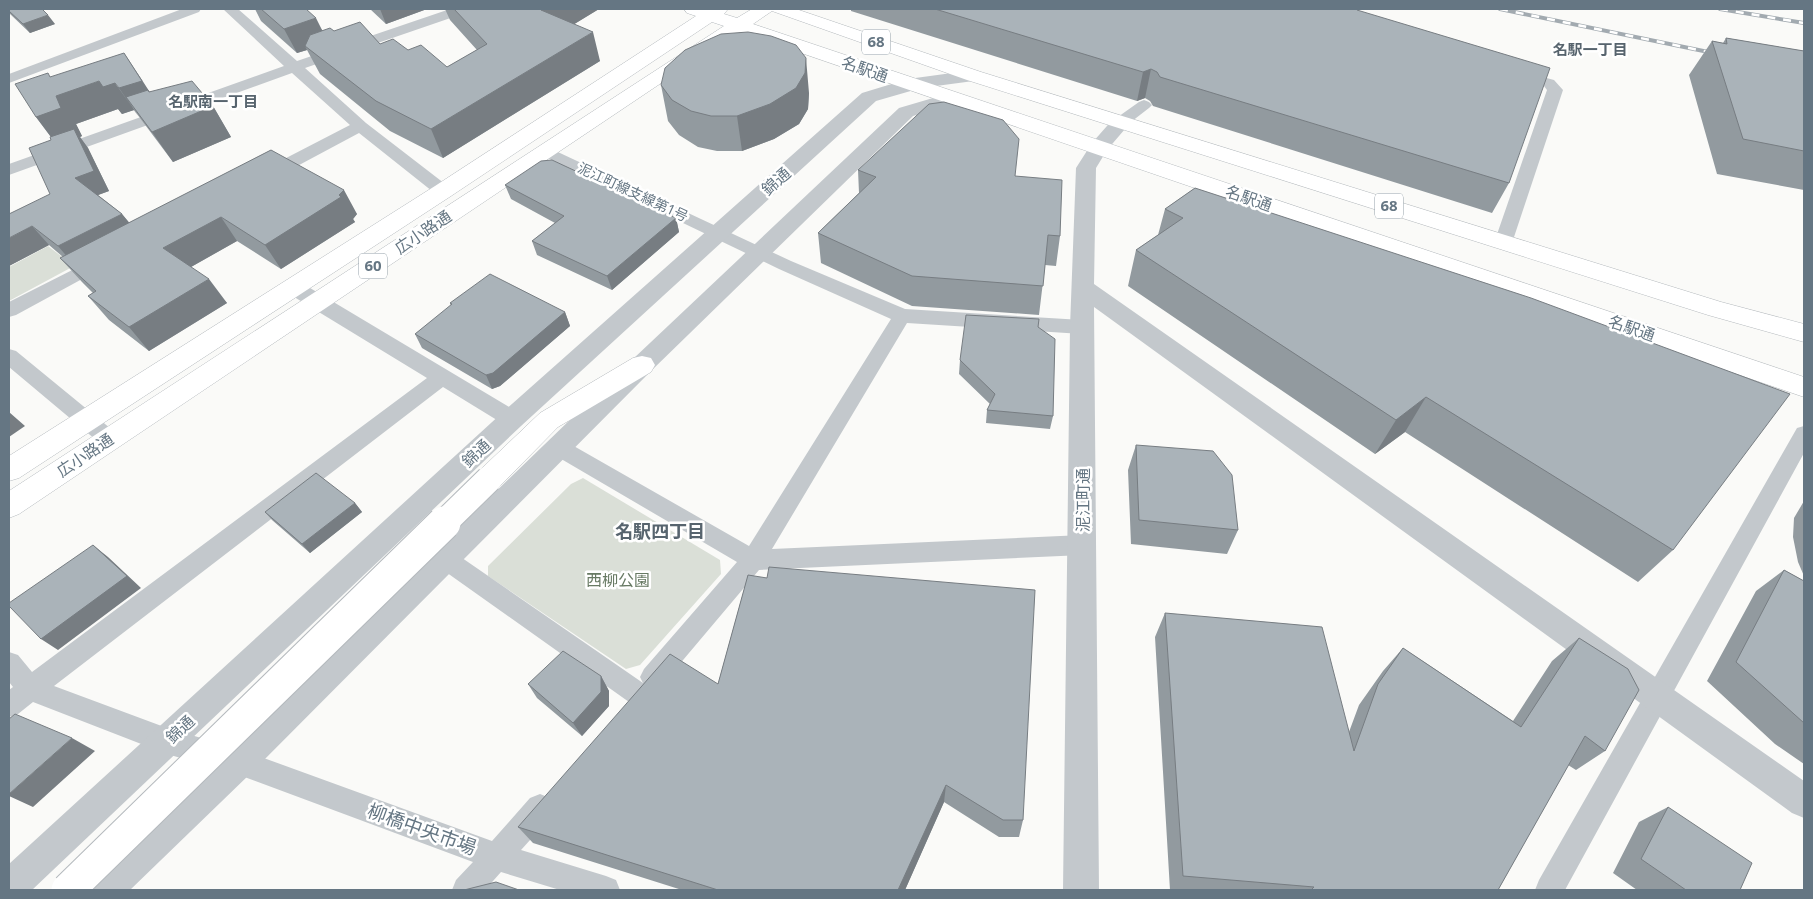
<svg xmlns="http://www.w3.org/2000/svg" width="1813" height="899" viewBox="0 0 1813 899" font-family="'Noto Sans','Noto Sans JP',sans-serif">
<style>
.green{fill:#dadfd7}
.lines{fill:none;stroke-linecap:round;stroke-linejoin:round}
.primary-casing{stroke:#b5babe;stroke-width:1}
.motorway-casing{stroke:#b4b9bd;stroke-width:1}
.minor{fill:#c3c8cc;fill-rule:evenodd}
.tertiary{fill:#c3c8cc;fill-rule:evenodd}
.primary{fill:#fff;fill-rule:evenodd}
.motorway{fill:#fff;fill-rule:evenodd}
.rail-casing{stroke:#a2aab0;stroke-width:4}
.rail{stroke:#fff;stroke-width:2.5;stroke-dasharray:8;stroke-linecap:butt}
.motorway-bridge-far1-casing{stroke:#b4b9bd;stroke-width:28;stroke-linecap:butt}
.motorway-bridge-casing{stroke:#b4b9bd;stroke-width:35;stroke-linecap:butt}
.motorway-bridge-far1{stroke:#fff;stroke-width:26}
.motorway-bridge{stroke:#fff;stroke-width:33}
.wall{fill:#929a9f}
.shaded-wall{fill:#777d82}
.building{fill:#aab3b9;stroke:#777d82}
.labels{text-anchor:middle;stroke-width:5;stroke-linejoin:round;paint-order:stroke}
.far-street-label{font-size:14px;fill:#657683;stroke:#fff}
.shield{fill:#fff;stroke:#939fa8;stroke-width:1}
.shield-label{font-size:15px;font-weight:bold;fill:#657683}
.far-neighbourhood-label{font-size:15px;font-weight:bold;fill:#57646e;stroke:#fff}
.street-label{font-size:16px;fill:#657683;stroke:#fff}
.park-label{font-size:16px;fill:#687a64;stroke:#fff}
.neighbourhood-label{font-size:18px;font-weight:bold;fill:#57646e;stroke:#fff}
.near-street-label{font-size:19px;fill:#657683;stroke:#fff}
</style>
<rect width="100%" height="100%" fill="#fafaf8"/>
<path class="green" d="M48,246L74,266L9,301V267Z
M583,478L720,560L721,574L640,665L626,669L488,576V566L571,484Z"/>
<g class="lines">
<g class="primary-casing">
<path id="primary" d="M684,9H728L724,14L737,18L752,9H796L981,72L1721,302L1804,324V342L1708,315L967,80L772,11L753,24L1804,377V397L740,32L691,63L19,514L9,518V491L724,26L712,22L451,196L19,478L9,481V456L435,186L696,16L687,13Z"/>
</g>
<g class="motorway-casing">
<path id="motorway" d="M642,356L651,358L655,365L651,372L558,427L499,487L489,490L479,487L475,479L479,471L540,413L633,358Z"/>
</g>
<path class="minor" d="M182,9H201L199,12L9,83V74Z
M223,9H238L297,61L450,9H470L468,12L305,68L366,123L449,187L451,191L449,195L443,196L437,195L359,133L273,179L267,180L261,179L259,175L261,171L350,125L292,73L9,175V164L284,66Z
M1517,70L1554,80L1563,90L1512,243L1509,247L1503,249L1497,247L1494,243L1547,90L1544,86L1512,77L1510,74L1512,71Z
M1144,100L1149,102L1152,105L1149,108L1127,125H1115L1113,122L1115,119L1139,102Z
M545,146L791,261L905,309L1082,320L1089,322L1092,327L1089,332L1082,334L907,323L772,549L1083,535L1091,538L1094,545L1091,552L1083,555L759,570L662,685L653,689L647,686L651,694L647,702L638,706L629,702L436,565L432,558L436,551L444,548L452,551L643,683L640,677L644,669L737,562L551,453L547,447L551,441L558,439L565,441L749,546L891,319L779,269L539,154L537,151L539,148Z
M100,256L106,258L109,262L106,266L16,315L9,317V302Z
M293,281L300,282L519,413L522,419L519,425L512,427L505,425L443,387L54,686L167,728L239,749L492,841L530,798L540,794L550,798L554,808L550,818L521,850L606,876L616,880L620,890H560L501,872L485,890H452L456,880L473,862L239,775L167,754L33,702L18,714L9,717V690L13,687L9,682V652L18,655L32,672L427,378L286,292L284,287L286,282Z
M9,349L16,351L116,433L120,439L116,445L109,447L102,445L9,367Z
M1804,426V453L1565,890H1535L1539,880L1797,428Z"/>
<path class="tertiary" d="M974,70L981,72L983,76L981,80L921,88L876,101L521,426L32,890H9V864L503,412L862,93L908,79Z
M961,97L968,99L971,103L968,107L934,110L913,116L651,371L251,773L130,890H87L93,878L227,751L633,359L899,108L933,98Z
M1121,116L1128,118L1131,122L1107,150L1096,168L1094,284L1804,781V818L1792,813L1094,307L1099,890H1063L1070,327L1076,168L1092,143L1114,118Z"/>
<use href="#primary" class="primary"/>
<use href="#motorway" class="motorway"/>
<g class="rail-casing">
<path id="rail" d="M1500,9L1718,54
M1720,9L1804,23"/>
</g>
<use href="#rail" class="rail"/>
<g class="motorway-bridge-far1-casing">
<path id="motorway-bridge-far1" d="M443,524L489,479"/>
</g>
<g class="motorway-bridge-casing">
<path id="motorway-bridge" d="M68,890L444,523"/>
</g>
<use href="#motorway-bridge-far1" class="motorway-bridge-far1"/>
<use href="#motorway-bridge" class="motorway-bridge"/>
</g>
<path class="wall" d="M9,9L55,24L30,33L9,13Z
M255,9H306L322,30L334,31L380,44L408,50L447,67L477,50L450,20L445,9H599L574,24L600,61L443,158L390,131L320,74L307,50L297,53L261,21Z
M370,9H427L386,24Z
M851,9H1358V10L1509,183L1492,213L1153,106L1150,101L1145,98L1137,101L851,11Z
M1726,38L1804,51V190L1717,174L1689,75L1712,41L1723,43Z
M50,77L150,92L213,106L231,137L173,162L134,110L122,114L118,109L76,124L82,136L80,137L88,148L109,191L98,195L122,214L129,223L271,150L357,214L353,219L355,222L281,269L237,241L191,267L227,303L149,351L109,320L88,296L93,293L82,282L60,258L63,257L49,245L9,266L50,194L51,137L36,117Z
M661,85L809,93L808,109L799,124L774,139L742,151H717L698,147L679,135L668,121Z
M858,170L1015,176L1060,236L1056,266L1045,265L1039,315L912,306L821,263L818,233L859,193Z
M505,185L676,218L679,232L612,290L537,255L532,241L555,223L511,199Z
M1195,188L1673,550L1638,582L1405,432L1375,454L1128,286L1136,250L1158,235L1165,209Z
M450,303L565,312L570,326L500,386L492,389L422,348L415,334L451,306Z
M960,360L1053,416L1050,429L986,423L987,410L990,404L959,374Z
M1136,445L1238,530L1227,554L1131,544L1128,470Z
M1804,501V576L1798,562L1793,537L1794,518Z
M355,503L362,512L310,553L272,520L265,512Z
M1784,570L1804,581V764L1775,744L1707,681L1756,591Z
M748,575L1023,820L1019,837H999L944,802L905,890H682L533,843L518,827L718,684Z
M1165,613L1349,732L1359,705L1383,671L1403,648L1513,721L1552,661L1579,638L1605,751L1576,770L1568,765L1498,890H1170L1155,637Z
M601,676L609,691V706L582,736L537,698L528,684Z
M1668,807L1740,890H1637L1613,873L1639,822Z"/>
<path class="shaded-wall" d="M380,9H427L386,24Z
M544,9H599L550,39L541,10Z
M48,15L55,24L30,33L23,24Z
M316,18L328,42L305,46L307,50L297,53L284,29Z
M593,32L600,61L443,158L431,129Z
M124,53L142,80L169,122L126,97L138,116L119,88Z
M806,58L809,93L808,109L799,124L774,139L742,151L737,116Z
M1151,69L1145,98L1137,101L1143,72Z
M99,81L115,83L134,110L122,114L118,109L76,124L82,136L80,137L88,148L109,191L90,198L75,178L57,145L36,117L56,96Z
M213,106L231,137L173,162L152,132Z
M344,190L357,214L353,219L355,222L281,269L265,245L339,195Z
M122,214L138,233L75,266L58,246Z
M221,217L237,241L182,272L163,248Z
M676,218L679,232L612,290L607,276Z
M32,226L49,245L9,266V238Z
M209,279L227,303L149,351L129,327Z
M565,312L570,326L500,386L492,389L486,375Z
M1426,397L1405,432L1375,454L1396,420Z
M9,412L25,426L9,437Z
M355,503L362,512L310,553L302,544Z
M93,545L108,557L141,588L58,650L41,639Z
M601,676L609,691V706L582,736L573,723Z
M72,738L95,751L33,807L9,796V794Z
M946,785L944,802L905,890H898Z"/>
<path class="building" d="M9,9H42L48,15L23,24L9,11Z
M261,9H306L316,18L284,29Z
M454,9H544L541,10L593,32L431,129L376,101L305,46L310,35L330,28L334,31L360,22L380,44L393,39L408,50L421,45L447,67L487,44Z
M935,9H1358L1357,10L1550,68L1509,183L1160,77L1157,72L1151,69L1143,72Z
M748,32L771,36L796,45L806,58L805,73L796,88L770,104L737,116H711L691,111L672,100L661,85L665,68L685,50L721,34Z
M1726,38L1804,51V151L1743,139L1712,41L1727,44Z
M124,53L142,81L119,88L115,83L103,87L99,81L56,96L61,108L36,117L15,84L48,73L50,77Z
M192,81L213,106L152,132L126,97L148,90L149,92Z
M944,102L1003,120L1019,139L1015,176L1062,180L1060,236L1048,235L1043,286L912,276L818,233L876,177L858,170L929,104Z
M74,129L94,171L75,178L122,214L58,246L32,226L9,238V214L50,194L29,148L51,140L50,137Z
M271,150L344,190L339,195L341,197L265,245L221,217L163,248L209,279L129,327L88,296L96,291L60,258Z
M552,160L676,218L607,276L532,241L564,216L505,185L541,161Z
M1195,188L1531,298L1790,394L1673,550L1426,397L1396,420L1136,250L1183,218L1165,209Z
M490,274L565,312L493,373L486,375L415,334L452,304L450,303Z
M966,315L1039,319L1038,327L1055,339L1053,416L987,410L995,394L960,360Z
M1136,445L1213,451L1232,475L1238,530L1139,520Z
M316,473L355,503L302,544L265,512Z
M93,545L127,576L41,639L9,606V603Z
M769,567L1035,590L1023,820H1003L946,785L898,890H718L518,827L670,654L718,684L748,575L767,578Z
M1784,570L1804,581V723L1736,662Z
M1165,613L1322,627L1354,751L1378,684L1403,648L1521,727L1579,638L1628,669L1639,690L1605,751L1585,736L1498,890H1311L1314,887L1183,876Z
M563,651L601,676V692L573,723L528,684Z
M15,714L72,738L9,794V719Z
M1668,807L1752,863L1740,890H1686L1641,859Z
M496,882L519,890H464Z"/>
<g class="labels">
<g class="far-street-label">
<text transform="translate(633 192) rotate(25)" y="5">泥江町線支線第1号</text>
</g>
<g class="shield">
<rect x="862" y="29.5" width="28" height="25" rx="4"/>
<rect x="1375" y="193.5" width="28" height="25" rx="4"/>
<rect x="359" y="253.5" width="28" height="25" rx="4"/>
</g>
<g class="shield-label">
<text x="876" y="47">68</text>
<text x="1389" y="211">68</text>
<text x="373" y="271">60</text>
</g>
<g class="far-neighbourhood-label">
<text x="1590" y="55">名駅一丁目</text>
<text x="213" y="107">名駅南一丁目</text>
</g>
<g class="street-label">
<text transform="translate(865 69) rotate(19)" y="6">名駅通</text>
<text transform="translate(776 181) rotate(-42)" y="6">錦通</text>
<text transform="translate(1249 198) rotate(19)" y="6">名駅通</text>
<text transform="translate(423 232) rotate(-34)" y="6">広小路通</text>
<text transform="translate(1632 328) rotate(19)" y="6">名駅通</text>
<text transform="translate(476 453) rotate(-43)" y="6">錦通</text>
<text transform="translate(85 455) rotate(-34)" y="6">広小路通</text>
<text transform="translate(1083 500) rotate(-90)" y="6">泥江町通</text>
<text transform="translate(180 729) rotate(-43)" y="6">錦通</text>
</g>
<g class="park-label">
<text x="618" y="586">西柳公園</text>
</g>
<g class="neighbourhood-label">
<text x="660" y="538">名駅四丁目</text>
</g>
<g class="near-street-label">
<text transform="translate(422 829) rotate(20)" y="7">柳橋中央市場</text>
</g>
</g>
<rect width="1813" height="899" fill="none" stroke="#657683" stroke-width="20"/>
</svg>
